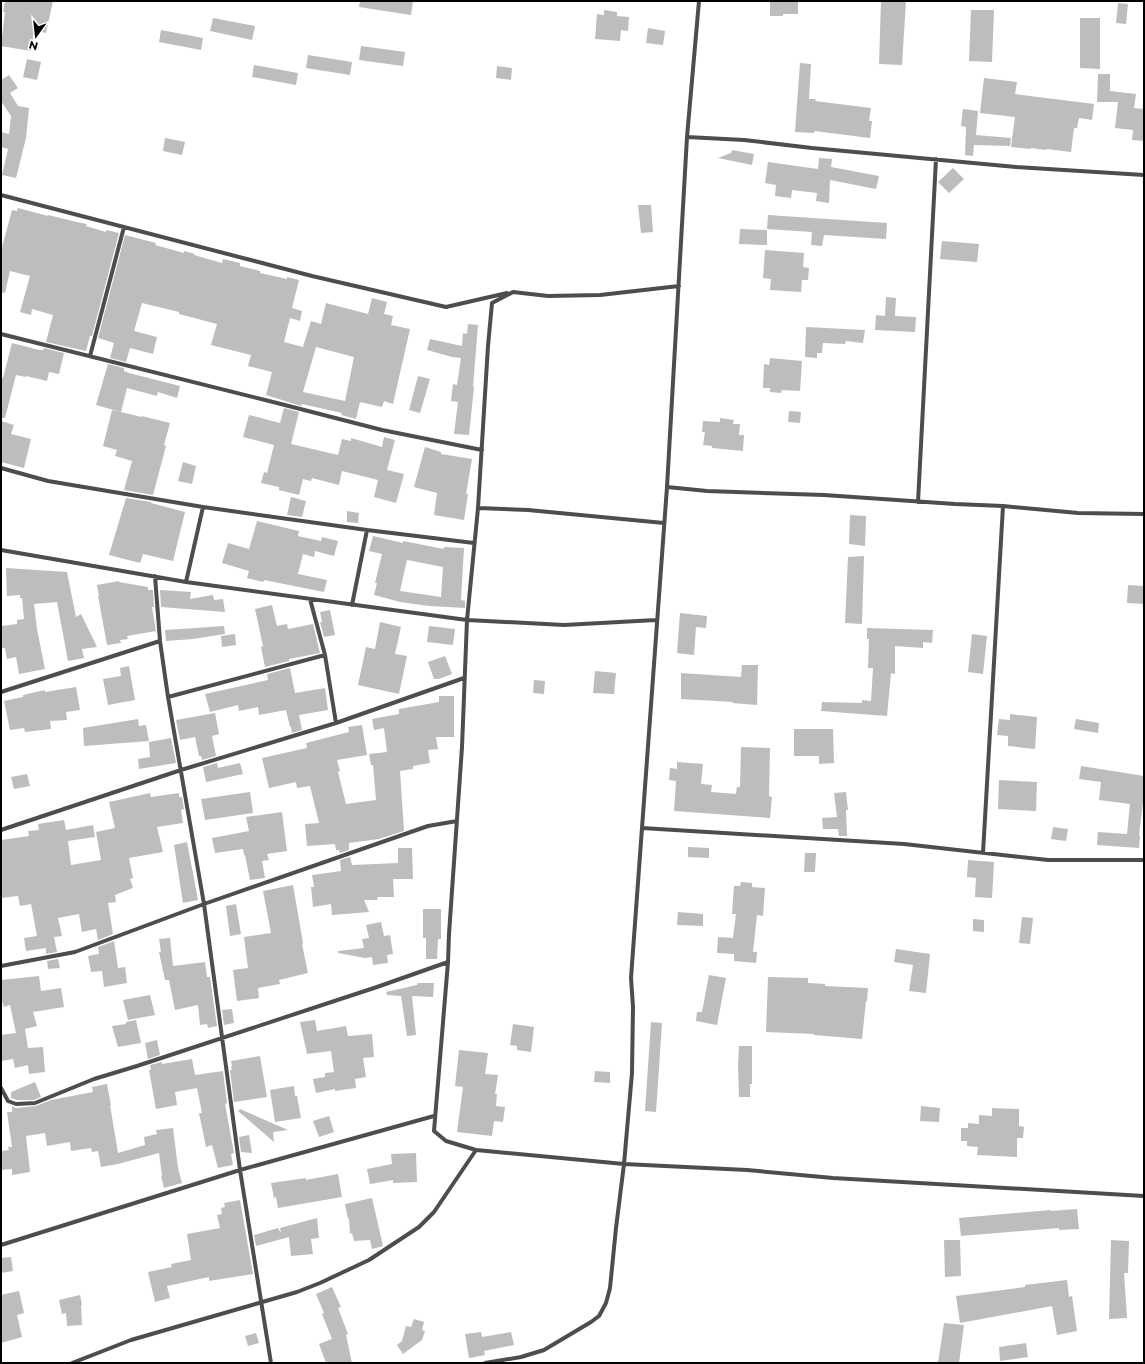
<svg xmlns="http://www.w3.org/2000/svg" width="1145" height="1364" viewBox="0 0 1145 1364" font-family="Montserrat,sans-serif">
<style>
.building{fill:#bdbdbd;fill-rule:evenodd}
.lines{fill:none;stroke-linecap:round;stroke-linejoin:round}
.street{stroke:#4d4d4d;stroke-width:4}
</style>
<rect width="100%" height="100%" fill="#fff"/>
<path class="building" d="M5,1H53L46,33L34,30L31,51L1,46L5,12H3Z
M360,1H413L411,15L359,7Z
M770,1H798V14H783V16H770Z
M881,1H906L902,65L879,64Z
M1118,3L1128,4L1126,24L1116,23Z
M604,10L617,12V16L629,17L628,31L621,30L620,41L595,39L597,14L604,15Z
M971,10H994L992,62L969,61Z
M213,18L255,26L252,40L210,31Z
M1080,18H1100V69L1080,68Z
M648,28L665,31L663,45L646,43Z
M161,30L203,38L201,50L159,42Z
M361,46L405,52L403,66L359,60Z
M308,55L352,62L350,75L306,68Z
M27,59L41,62L37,80L23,77Z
M800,63L811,64L809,99H816L815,101L871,108L869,121H872L870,138L814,131V133L795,132Z
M254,65L298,73L296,85L252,77Z
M497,66L512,68L511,80L496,78Z
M1098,74H1110V91L1136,94L1134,108L1144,109V141L1132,140L1133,130L1115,128L1118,102H1097Z
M9,75L18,88L10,93L18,106L29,108L26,138L16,178L2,175L8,149L1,147V132L9,134L11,116L1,101V80Z
M984,78L1017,82L1015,94L1094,104L1092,120L1079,118L1077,128H1074L1071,152L1047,149L1046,150L1031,148V149L1011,147L1015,117L980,113Z
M963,109L978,111L976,135L1011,138L1010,146L974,145L973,156L965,155L966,127L961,126Z
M165,138L185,142L182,155L163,151Z
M732,150L754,154L752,165L718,158L731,153Z
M819,158L832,159L831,167L879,176L876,189L830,180L829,203L816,201L817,193L792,190L791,198L775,196L776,185L765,183L768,162L818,169Z
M953,168L964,179L949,193L938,182Z
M638,205H651L653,232L641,233Z
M18,208L48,216V215L77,222L87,224L86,226L106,232V230L119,233L92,336H90L86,351L46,342L53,315L32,309L31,315L20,312L30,276L10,271L5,293L1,292V251L12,210L17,211Z
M768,215L887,223L886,239L824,235L822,246L811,245L812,232L767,229Z
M740,229L767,230V245L739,244Z
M125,235L156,243L155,245L184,253V251L195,254L194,255L222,263L223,259L240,263V266L260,271V273L287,279V277L299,280L292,308L302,311L300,321L290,318L284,342L303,347L311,321L321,324L326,303L368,314L372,298L387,302L384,314L393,316L391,325L410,329L393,404L384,401L382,407L360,402L356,419L341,415L342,413L302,404L301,406L266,395L272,372L248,366L251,355L211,345L217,324L179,314V312L142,303L134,331L157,337L153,354L130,348L126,362L110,358L114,343L98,338ZM316,347L354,357L345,401L303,392Z
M942,241L979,244L977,262L940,259Z
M765,250L804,253L803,267L809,268L808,280H802L801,292L770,290L771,279L763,278Z
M886,297L896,298L895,316L916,317L915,332L875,330L876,315L885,316Z
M468,324L478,325L473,387H474L469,435L454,434L458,402L451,401L453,384L457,385L461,358L452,357L427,350L430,339L462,346L463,333L467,334Z
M806,327L865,330L863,343L846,341L845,344L823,343L822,353H817V358L805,357Z
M12,343L39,350H43L44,348L64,353L59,374L49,372L47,381L26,376V377L16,375L5,418H1V378H3Z
M770,358L802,361L800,391L782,390L781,393L770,392V388H763L764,364L769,365Z
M108,364L124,368V371L129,373L180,386L177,398L158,392L157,396L127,388L121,412L96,405Z
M418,376L430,379L420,413L409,410Z
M284,408L299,412L291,444L338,455L342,439L351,441V438L382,447L384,437L395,440L387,470L404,474L396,503L374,497L378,480L342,471L339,485L312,478L311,481L303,479L299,495L279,490V487L261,483L264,472L267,473L274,445L243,437L249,415L280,423Z
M112,410L142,417V416L170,423L164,445L166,446L153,495L124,490L132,461L115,456L117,450L103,446Z
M789,411L801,412L800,423L788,422Z
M720,418L734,420L733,424H740L739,435H744L743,451L712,448V446L703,445L705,432H702L703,421L720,422Z
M1,421L14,425L11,434L31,439L24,468L1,462Z
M425,447L441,452V454L472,459L466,494H468L464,520L434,515L437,493L414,487Z
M183,462L196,466L192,484L178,481Z
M291,497L306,501L302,517L287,515Z
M126,498L151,502V503L185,512L173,561L143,554L140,563L109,555Z
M347,511L359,513L358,523L347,522Z
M850,515L866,516L865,546L849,544Z
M257,521L299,531L298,536L321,541L322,537L338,541L334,556L315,551L314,557L303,554L298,574L327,580L324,592L264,580L263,582L247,578L249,571L222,563L228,543L249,549Z
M373,536L403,543V541L444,549V547L464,548L461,600L465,601V608L429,606L400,602L374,595L377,583H375L382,554L369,551ZM407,560L443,567L441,597L400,591Z
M864,556L862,624L845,623L848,557Z
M6,568L67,572L76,617L81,614L97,647L82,649L84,658L68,661L57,602L34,604L37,629L45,669L19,674L16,657L7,659L5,648H2L1,626L17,624V620L24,619L22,598H20V595L7,596Z
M119,581V582L148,587V590H153L154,607H152L156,631L127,636L128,639L120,640L121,643L107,645L98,596H99L97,585Z
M1128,585L1144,586V604L1127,603Z
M160,590L191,592L190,599L213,595L214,600L223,599L225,612L161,607Z
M272,605L277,626L287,624L288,629L313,624L320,653L289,659V661L265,667L261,647L263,646L255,609Z
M330,610L335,635L324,637L320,622H322L320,612Z
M680,613L707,616L706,628L696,627L694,655L677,653Z
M380,622L401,627L395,654L407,656L399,694L358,685L366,647L375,649Z
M224,626L225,634L193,639L166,641L165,630Z
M429,626L455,629L453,645L427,642Z
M867,628L933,630L932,643L923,642V648L895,646V674L891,673L887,716L821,711L822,702L862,703V700L871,701L873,668H868L869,639H867Z
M235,634L236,645L222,647L221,636Z
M972,634L987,636L983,674L968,672Z
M445,656L452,674L439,679H434L428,662Z
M742,665H758L757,705L732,703L733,702L681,699V673L741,677Z
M129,666L135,700L108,705L103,679L121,676L120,668Z
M290,668L295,693L325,688L328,710L299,715L302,730L292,733L291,727H290L286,710L259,715L258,707L239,711L238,705L210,712L205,694L268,680L267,674Z
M595,671L616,673L614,694L593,693Z
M534,680L545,681L544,694L533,693Z
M76,687L80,710L66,712L67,720L50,721L51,729L25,732L24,728L10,730L4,701L23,697V695L45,690V692Z
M439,696H454V737H436L438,749L428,750L430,763L413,766V769L400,771L404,831L379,839L349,843V850L340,853L339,850H336L335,844L307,846L305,824L319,823L310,786L297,788L296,782L269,788L262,758L307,748L306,743L349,732L348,727L362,725L367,755L337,760L340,771L338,772L346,804L376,800L373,765H371L369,754L387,752L384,728L374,730L372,719L399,714V709L439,702Z
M215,713L219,734L212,736L216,756L202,760L201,756H199L195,737L180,740L176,720Z
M1010,714L1037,717L1035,749L1008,746V736L997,735L999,719L1010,720Z
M138,719L139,726L146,725L149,741L84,746L83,728Z
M1076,719L1099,723L1098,733L1074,729Z
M794,729H833L834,763L819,764V756H794Z
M171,738L176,763L139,769L138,759L150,757L149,742Z
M741,747L770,748L769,796L772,797L770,818L674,811L676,781L669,780L670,768L677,769V762L703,764L701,784L712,785L711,792L736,794L737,787H740Z
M217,763L218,768L240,763L243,774L206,782L203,767Z
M1081,766L1144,776V794L1139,835L1140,836L1139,848L1097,845L1098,832L1127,834L1130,804L1099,800L1101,782L1079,779Z
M27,774L30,786L14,789L11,777Z
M999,780L1037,782L1036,811L998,809Z
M250,792L253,813L205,820L201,799Z
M846,792L848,810H846L847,836H839L838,829H823L822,818L837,817L834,793Z
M150,793L151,797L179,793V797H182L184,809L181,810L183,823L157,827L163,852L129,858L133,878L130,879L133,888L115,895L116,902L108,903L113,934L98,940L96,929L82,932L79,914L58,918L62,936L54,937L57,952L46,954V948L26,951L24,938L37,936L31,904L20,906L18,896L1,898V840L29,836L28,831L39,830L38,824L64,820L66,830L93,825L95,837L68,841L71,865L101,860L96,832L115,828L109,802Z
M282,812L287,851L267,854L269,860L262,861L265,878L250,880L245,855H244L243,849L215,853L212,838L249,831L246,817Z
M1053,827L1068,829L1066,841L1051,839Z
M187,842L198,900L183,903L174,845Z
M688,847L709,848V858L688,857Z
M398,848H412L413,879H393L394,897H378L377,900H364L369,912L332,915L331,904L313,907L311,887H314L312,875L341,871L340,860L350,857L352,865L398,863Z
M805,853H816L815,872H804Z
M968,860L994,862L992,898L975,897L976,878L967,877Z
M741,882L752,883V887L765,888L763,916L757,915L753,952H757L756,963L734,961V954L717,953L718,937L733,938L736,914H732L734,886H740Z
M293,885L303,943L302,944L308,973L279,980L280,984L258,988L259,998L237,1001L233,970L248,968L244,937L271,933L263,891Z
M236,904L241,934L230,936L226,906Z
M423,909H441V939H438L437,959H426V938H423Z
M678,912L703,914V926L677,925Z
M1022,917L1033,918L1030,944L1019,943Z
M973,919L984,920V932L973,931Z
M381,922L384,936L390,935L393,954L387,955L388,963L373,965L372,957L365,958L338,953V951L364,948L362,939L369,938L366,925Z
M170,938L173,966L205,962L207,977H210L217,1026L208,1028L207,1024L200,1025L198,1005L175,1010L169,980H165L159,952H161L159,939Z
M114,941L118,968L125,967L127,983L104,987L102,971L91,972L88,956L99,954L98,947Z
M896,949L930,954L926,993L909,991L913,965L894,962Z
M58,959L60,968L48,969L47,961Z
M709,975L726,978L717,1025L696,1021L697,1012H702Z
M39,976L41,991L61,988L64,1007L33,1012L37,1026L25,1029L28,1048L43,1047L45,1072L29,1074L28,1065L15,1068L13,1059L1,1061V1035L16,1033L10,1005L4,1007L1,998V980Z
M768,977L808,978V983L825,984V986L868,988L867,1001H866L862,1039L814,1035V1034L766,1032Z
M418,983H434L433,997L412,996L416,1035L407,1036L401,996L387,995L386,992L417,985Z
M150,995L155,1015L128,1020L123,1000Z
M232,1009L234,1023L224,1025L222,1010Z
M136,1020L141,1043L118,1047L112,1026L126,1024V1022Z
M315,1020L317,1031L346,1026L348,1036L372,1034L374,1057L363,1058L366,1077L355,1079L356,1088L335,1091V1089L316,1093L313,1079L325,1077V1073L334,1072L331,1051L307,1054L300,1022Z
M651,1022L662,1023L656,1112L645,1111Z
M513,1024L534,1027L531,1052L517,1050V1046L510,1045Z
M157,1040L160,1055L148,1059L145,1043Z
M739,1046H752V1084H750V1097H739L738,1065Z
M459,1050L488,1053L485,1074L498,1075L495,1094H497L496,1106L505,1107L503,1122L494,1121L492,1136L457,1132L463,1087L455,1086Z
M260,1056L267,1097L234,1102L230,1070H232L231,1067L232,1066L231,1061Z
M192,1059L195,1075L223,1071L227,1103L225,1104L234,1153L231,1154L233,1165L218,1168L212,1145L206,1147L199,1113H202L197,1088L175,1092L177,1105L156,1109L149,1070H151L150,1065L162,1062V1064Z
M595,1071L610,1072V1083L594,1082Z
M35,1082L41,1097L34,1100H17L11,1098V1092Z
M107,1084L111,1105H110L118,1153L145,1145L144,1137L157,1134L156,1130L173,1128L178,1168L182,1183L164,1188L161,1176H162L159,1153L118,1164L101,1167L98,1151L92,1152L91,1148L71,1151L70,1142L47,1146L45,1133L26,1136L30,1172L12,1175V1169L1,1170V1151L9,1150L8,1147H12L7,1112H12V1106L16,1108L36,1106L51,1100L93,1092L92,1087Z
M294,1086L295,1096H297L301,1118L275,1122L270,1090Z
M921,1106L940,1108L939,1122L920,1121Z
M992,1108L1019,1109V1126L1024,1127L1023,1138H1017V1157L977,1155L978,1147L967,1146V1141H961V1128H968V1123L979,1124V1115L992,1116Z
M240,1109L288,1130L273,1132L274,1142L238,1111Z
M329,1116L334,1132L319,1137L313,1121Z
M249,1135L252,1153L241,1152L239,1137Z
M416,1153L417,1182L393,1183V1180L370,1184L367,1169L392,1164L391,1154Z
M338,1174L342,1197L278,1208L276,1197L274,1198L271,1183L306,1178V1180Z
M372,1198L383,1246L372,1249L370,1240L354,1241L352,1233L350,1234L349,1218L348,1219L345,1204Z
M240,1200L253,1274L209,1281V1277L167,1286L170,1298L155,1302L148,1272L172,1267L171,1264L191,1260L187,1234L220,1228L217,1215L222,1214L221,1208L225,1207L224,1203Z
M1077,1209L1079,1229L1059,1230V1228L961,1236L959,1218L1051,1210V1211Z
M317,1218L319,1238L311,1239L313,1254L291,1256L289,1237L256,1246L254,1235L278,1228L281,1233L280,1228Z
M944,1240H960L961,1276L945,1277Z
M1111,1240L1129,1241L1128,1273H1124L1127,1318L1109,1319Z
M11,1257L13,1271L1,1273V1258Z
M1067,1280L1069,1297L1072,1296L1077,1331L1057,1335L1052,1306L960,1323L956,1296L1025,1287V1285Z
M332,1287L341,1307L338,1308L348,1334L346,1335L352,1363H326L319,1344L332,1339L322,1314L324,1313L316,1294Z
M19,1291L24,1313L17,1315L22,1337L1,1343V1295Z
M80,1295L82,1305H81L82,1325L67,1326L66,1313L62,1314L59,1300Z
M414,1319L424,1322L422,1330L425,1331L422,1340L403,1354L397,1345L402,1341L406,1326L411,1327Z
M944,1323L964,1325L959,1363H938Z
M481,1332L482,1337L511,1332L514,1345L484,1351L485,1355L469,1358L465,1334Z
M256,1333L259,1343L248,1346L245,1336Z
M1026,1343L1028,1357L1000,1361L999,1347Z"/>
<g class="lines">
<path class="street" d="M687,137L744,140L812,148L1016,167L1144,175
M1,195L312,276L446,307L507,293
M679,286L600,295L548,296L513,292L492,303L488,346L478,508L467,620L462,747L449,934L448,962L434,1131L446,1141L476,1150L624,1164L747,1170L833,1178L1144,1196
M1,334L277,403L382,430L482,450
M90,356L124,227
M1,468L48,481L203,507L367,530L474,543
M667,487L707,491L824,495L955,504L1003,506L1078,513L1144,514
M918,502L936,159
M478,508L528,510L664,523
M1,550L186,582L467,620L564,625L656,620
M155,576L160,641L168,697L204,904L240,1170L271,1363
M186,582L203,507
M310,599L325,655L336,723
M352,605L367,530
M1,692L160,641
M168,697L325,655
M642,828L904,844L1048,860H1144
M1,830L181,770L336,723L464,678
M983,853L1003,506
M1,966L75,952L204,904L428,826L457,821
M1,1088L8,1101L16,1104L35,1103L94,1079L137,1066L377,987L448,962
M1,1245L240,1170L434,1116
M72,1363L131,1340L297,1292L320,1283L369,1260L419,1227L434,1212L476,1150
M485,1363L521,1357L544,1350L591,1322L599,1316L606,1303L610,1288L616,1228L624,1164L632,1073L633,1007L631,978L667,487L687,137L699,1"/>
</g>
<rect width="1145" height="1364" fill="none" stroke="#000000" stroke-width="4"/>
<g transform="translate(36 36) rotate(195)" stroke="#ffffff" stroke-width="3" paint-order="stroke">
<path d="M0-3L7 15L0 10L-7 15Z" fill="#000000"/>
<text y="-6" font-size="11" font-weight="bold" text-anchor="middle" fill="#000000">N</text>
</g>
</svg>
